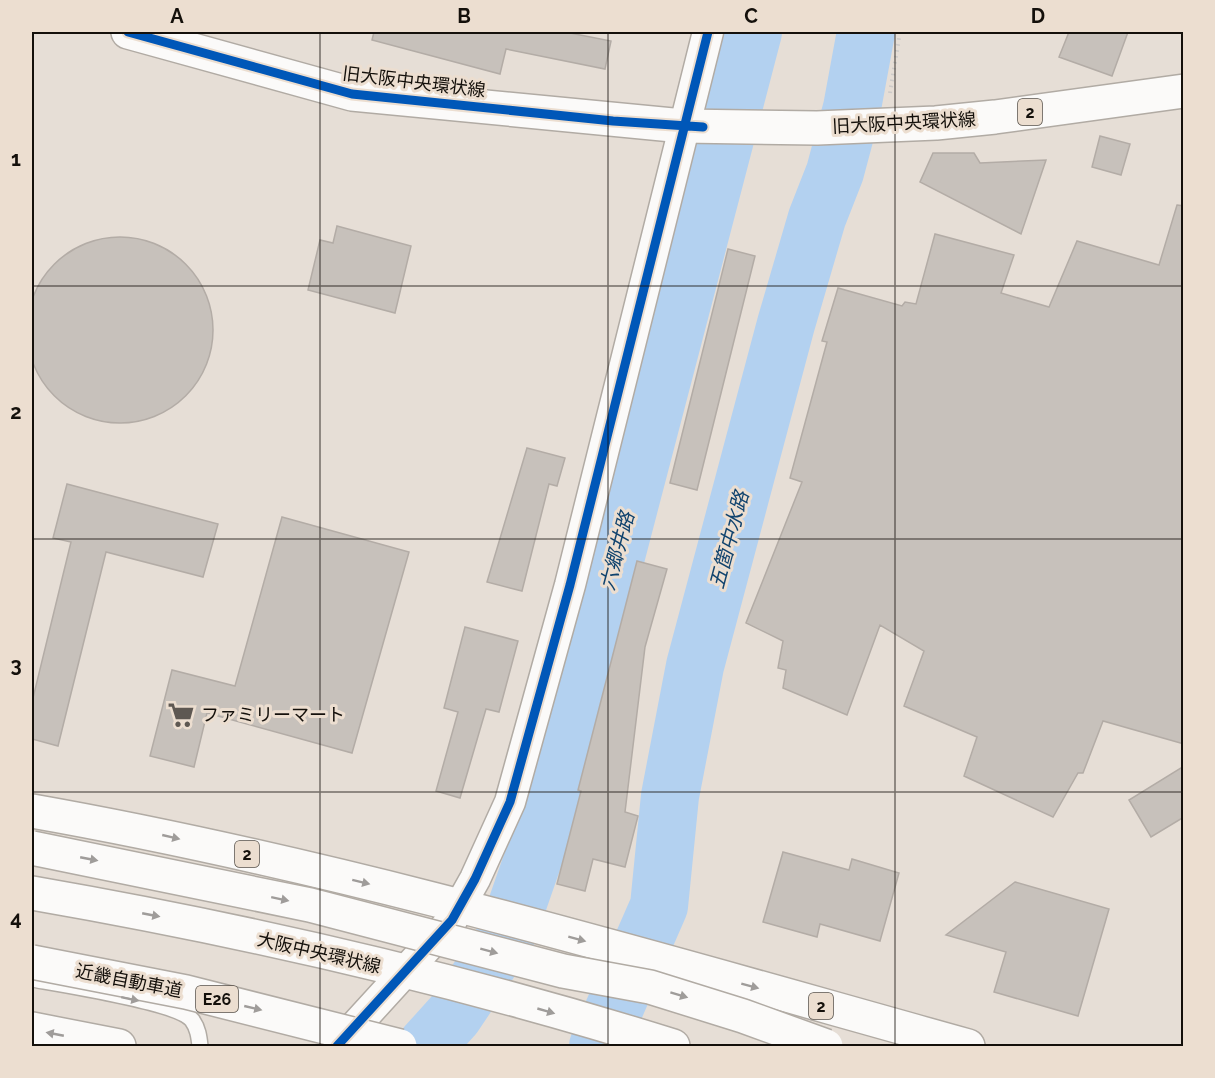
<svg xmlns="http://www.w3.org/2000/svg" width="1215" height="1078" viewBox="0 0 1215 1078" font-family="Raleway,'Noto Sans JP',sans-serif">
<style>
.lines{fill:none;stroke-linecap:round;stroke-linejoin:round}
.river{stroke:#b3d1f0;stroke-width:58}
.building{fill:#c7c1bb;stroke:#b3aca6;stroke-width:1.5}
.service-casing{stroke:#b1aba4;stroke-width:18}
.minor-casing{stroke:#b1aba4;stroke-width:33}
.primary-casing{stroke:#b1aba4;stroke-width:36}
.motorway-casing{stroke:#b1aba4;stroke-width:36}
.path{stroke:#cdcac8;stroke-width:4;stroke-dasharray:1.5 4.5;stroke-linecap:butt}
.service{stroke:#fbfaf9;stroke-width:15}
.minor{stroke:#fbfaf9;stroke-width:30}
.primary{stroke:#fbfaf9;stroke-width:33}
.motorway{stroke:#fbfaf9;stroke-width:33}
.motorway-bridge-casing{stroke:#b1aba4;stroke-width:36;stroke-linecap:butt}
.motorway-bridge{stroke:#fbfaf9;stroke-width:33}
.cycleway-casing{stroke:#ecded0;stroke-width:13}
.cycleway{stroke:#0057b8;stroke-width:9}
.oneway{fill:#9f9c9a}
.grid{fill:none;stroke:#14100b;stroke-width:1.5;stroke-opacity:0.55}
.labels{text-anchor:middle;stroke-width:6;stroke-linejoin:round;paint-order:stroke}
.shield{fill:#ecded0;stroke:#554e46;stroke-width:1.5}
.shield-label{font-size:16px;font-weight:bold;fill:#14100b}
.street-label{font-size:18px;fill:#14100b;stroke:#ecded0}
.poi-label{font-size:18px;fill:#14100b;stroke:#ecded0;text-anchor:start}
.water-label{font-size:20px;font-style:italic;fill:#10436e;stroke:#ecded0}
.neatline{fill:none;stroke:#14100b;stroke-width:2}
.grid-label{font-size:20px;text-anchor:middle;font-weight:bold;fill:#14100b}
</style>
<rect width="100%" height="100%" fill="#e6ded6"/>
<g class="lines">
<path class="river" d="M426,1046L454,1015L506,937L548,816L753,32
M598,1046L659,906L670,796L695,666L786,324L817,218L835,172L852,108L866,32"/>
</g>
<path class="building" d="M374,32H565L611,41L605,69L506,49L500,74L372,40Z
M1069,32H1128L1112,76L1059,57Z
M1100,136L1130,144L1121,175L1092,167Z
M933,153H974L980,163L1046,160L1021,234L920,182Z
M1177,205L1184,206V744L1103,721L1083,773H1078L1053,817L964,776L977,737L904,706L924,651L880,625L847,715L783,688L786,670L778,668L783,641L746,623L802,482L790,478L827,342L822,341L838,288L902,306L905,302L916,304L935,234L1014,255L1001,293L1049,307L1077,241L1159,265Z
M337,226L411,246L395,313L308,290L320,240L333,243Z
M27 330a93 93 0 1 1 186 0a93 93 0 1 1-186 0Z
M728,249L755,256L697,490L670,483Z
M527,448L565,458L557,486L549,484L522,591L487,582Z
M67,484L218,524L203,577L106,552L58,746L32,739V702L71,542L53,538Z
M282,517L409,552L352,753L207,713L194,767L150,756L172,670L235,686Z
M637,561L667,569L645,647L625,812L638,816L625,867L593,859L585,891L557,884L581,791L578,790Z
M465,627L518,641L499,712L486,709L460,798L436,791L458,712L444,708Z
M1184,766V817L1151,837L1129,800Z
M783,852L849,870L852,859L899,873L880,941L820,924L817,937L763,922Z
M1015,882L1109,909L1078,1016L994,992L1006,952L946,935Z"/>
<g class="lines">
<g class="service-casing">
<path id="service" d="M32,979C60,984 177,1002 192,1020C198,1028 199,1037 200,1046"/>
</g>
<g class="minor-casing">
<path id="minor" d="M337,1046L452,920L475,879L510,802L570,585L708,32"/>
</g>
<g class="primary-casing">
<path id="primary" d="M128,32L352,94L683,126L817,128L936,123L995,117L1184,91
M32,811C349,867 659,960 968,1046
M32,893C245,930 466,981 673,1046"/>
</g>
<g class="motorway-casing">
<path id="motorway" d="M32,1029L119,1046"/>
</g>
<path class="path" d="M890,93L900,32"/>
<use href="#service" class="service"/>
<use href="#minor" class="minor"/>
<use href="#primary" class="primary"/>
<use href="#motorway" class="motorway"/>
<g class="motorway-bridge-casing">
<path id="motorway-bridge" d="M32,848L310,905L563,971L650,987L743,1016L826,1046
M32,962L186,992L400,1046"/>
</g>
<use href="#motorway-bridge" class="motorway-bridge"/>
<g class="cycleway-casing">
<path id="cycleway" d="M128,32L352,94L613,121L703,127
M337,1046L452,920L475,879L510,802L570,585L708,32"/>
</g>
<use href="#cycleway" class="cycleway"/>
</g>
<defs><path id="oneway-solid" d="M-6-.8H1V-3.2L6.5 0L1 3.2V.8H-6Z" transform="scale(1.5)"/></defs>
<g class="oneway">
<use href="#oneway-solid" transform="translate(171 837) rotate(13)"/>
<use href="#oneway-solid" transform="translate(89 859) rotate(11)"/>
<use href="#oneway-solid" transform="translate(361 882) rotate(14)"/>
<use href="#oneway-solid" transform="translate(280 899) rotate(12)"/>
<use href="#oneway-solid" transform="translate(151 915) rotate(11)"/>
<use href="#oneway-solid" transform="translate(577 939) rotate(15)"/>
<use href="#oneway-solid" transform="translate(489 951) rotate(15)"/>
<use href="#oneway-solid" transform="translate(750 986) rotate(15)"/>
<use href="#oneway-solid" transform="translate(679 995) rotate(17)"/>
<use href="#oneway-solid" transform="translate(130 999) rotate(12)"/>
<use href="#oneway-solid" transform="translate(253 1008) rotate(13)"/>
<use href="#oneway-solid" transform="translate(546 1011) rotate(16)"/>
<use href="#oneway-solid" transform="translate(55 1034) rotate(-169)"/>
</g>
<path class="grid" d="M320,32V1046M608,32V1046M895,32V1046M32,286H1184M32,539H1184M32,792H1184"/>
<defs>
<g id="supermarket-bare" transform="scale(2.07)"><path d="M-6-5.5h2.5l.6 2H6L4.5 2H-2.5L-4.4-4H-6ZM-1.5 3.2a1.3 1.3 0 1 0 .1 0ZM3 3.2a1.3 1.3 0 1 0 .1 0Z" fill="#5e5852" stroke="#ecded0" stroke-width="2.5" paint-order="stroke"/></g>
</defs>
<g fill-rule="evenodd">
<use href="#supermarket-bare" x="181" y="715"/>
</g>
<g class="labels">
<g class="shield">
<rect x="1018" y="99" width="24" height="26" rx="4.5"/>
<rect x="235" y="841" width="24" height="26" rx="4.5"/>
<rect x="196" y="986" width="42" height="26" rx="4.5"/>
<rect x="809" y="993" width="24" height="26" rx="4.5"/>
</g>
<g class="shield-label">
<text x="1030" y="118">2</text>
<text x="247" y="860">2</text>
<text x="217" y="1005">E26</text>
<text x="821" y="1012">2</text>
</g>
<g class="street-label">
<text transform="translate(414 82) rotate(7)" y="6">旧大阪中央環状線</text>
<text transform="translate(904 123) rotate(-3)" y="6">旧大阪中央環状線</text>
<text transform="translate(319 953) rotate(13)" y="6">大阪中央環状線</text>
<text transform="translate(129 981) rotate(11)" y="6">近畿自動車道</text>
</g>
<g class="poi-label">
<text x="201" y="721">ファミリーマート</text>
</g>
<g class="water-label">
<text transform="translate(729 540) rotate(-75)" y="7">五箇中水路</text>
<text transform="translate(617 551) rotate(-75)" y="7">六郷井路</text>
</g>
</g>
<rect width="1215" height="1078" fill="none" stroke="#ecded0" stroke-width="66"/>
<rect x="33" y="33" width="1149" height="1012" class="neatline"/>
<g class="grid-label">
<text x="177" y="23">A</text>
<text x="464" y="23">B</text>
<text x="751" y="23">C</text>
<text x="1038" y="23">D</text>
<text x="16" y="166">1</text>
<text x="16" y="419">2</text>
<text x="16" y="672">3</text>
<text x="16" y="925">4</text>
</g>
</svg>
